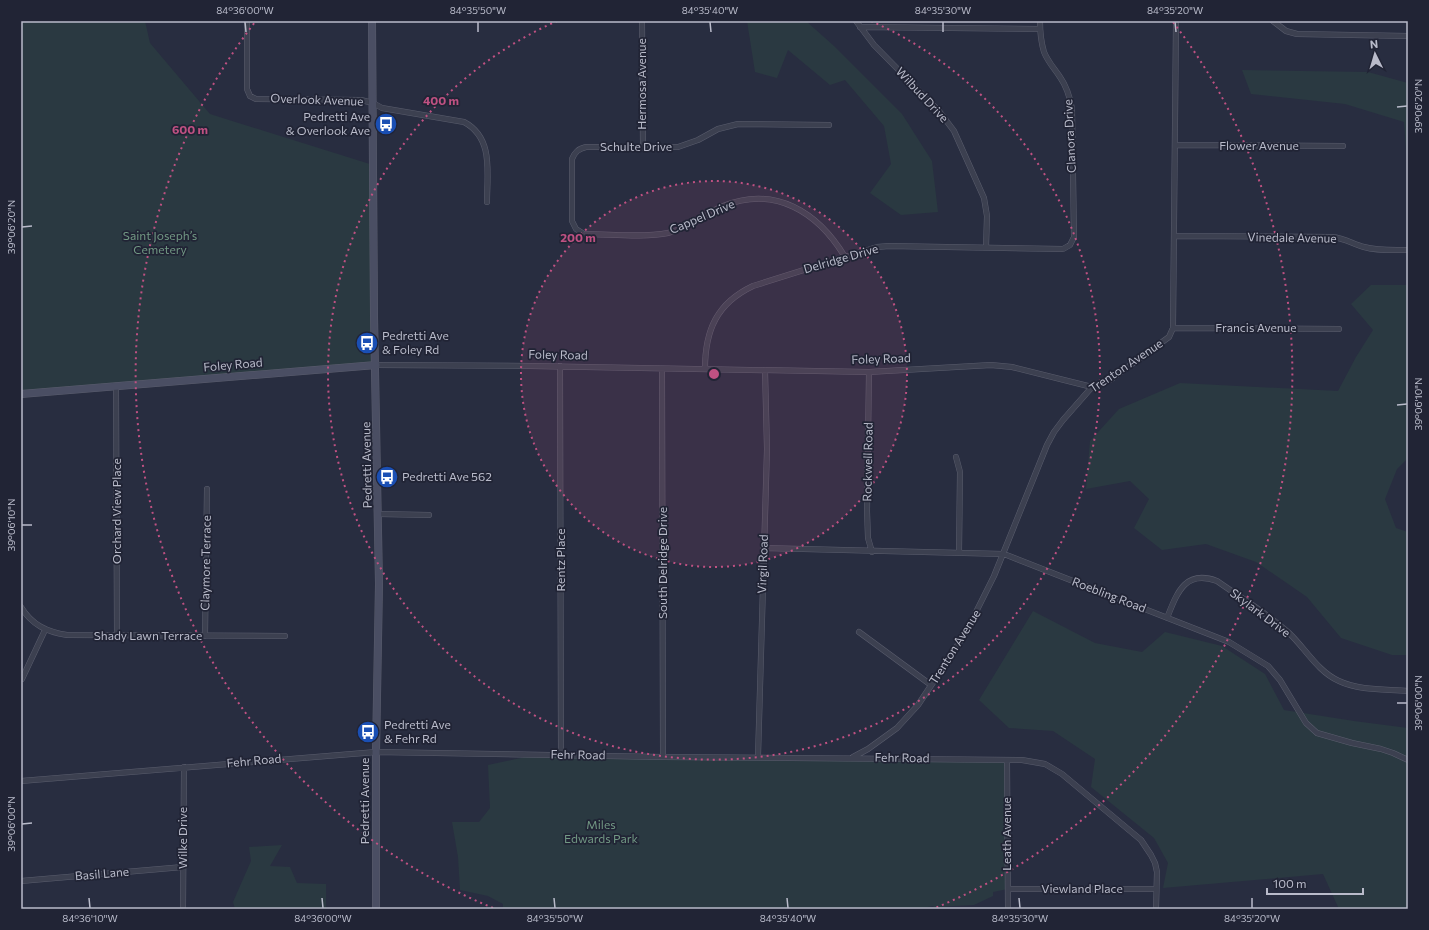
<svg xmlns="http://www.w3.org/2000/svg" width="1429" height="930" viewBox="0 0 1429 930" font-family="Commissioner,sans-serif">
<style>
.green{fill:#2a3941}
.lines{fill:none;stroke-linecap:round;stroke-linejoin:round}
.street-casing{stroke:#5a5d6d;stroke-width:6}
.secondary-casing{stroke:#5a5d6d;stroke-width:8}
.street{stroke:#3c4050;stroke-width:5}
.secondary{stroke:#4a4e63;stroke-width:7}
.ticks{fill:none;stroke:#b9bbca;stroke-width:1.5}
.ring{fill:none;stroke:#bf5182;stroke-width:2;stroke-dasharray:2 4}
.labels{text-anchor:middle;stroke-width:3.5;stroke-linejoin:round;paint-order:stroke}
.street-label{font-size:12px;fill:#b9bbca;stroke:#212435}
.poi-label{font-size:12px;fill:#b9bbca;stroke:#212435;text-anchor:start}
.park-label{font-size:12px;fill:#729984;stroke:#212435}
.centre{fill:#bf5182;stroke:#212435;stroke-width:2}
.ring-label{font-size:12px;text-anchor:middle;font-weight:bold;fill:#bf5182;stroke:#212435;stroke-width:3.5;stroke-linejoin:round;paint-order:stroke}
.neatline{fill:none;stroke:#b9bbca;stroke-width:1.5}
.ticks-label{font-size:10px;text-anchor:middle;fill:#b9bbca}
</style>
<rect width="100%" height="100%" fill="#282d40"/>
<path class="green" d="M21,21H145L150,43L210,114L373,165L376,365L21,394Z
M747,21H806L834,46L902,114L932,161L938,212L901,215L870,193L891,164L884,126L845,80L830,85L788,50L777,78L755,72Z
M1242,70L1368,72L1408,83V176L1404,122L1345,104L1251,94Z
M1371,285H1408V458L1397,469L1385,499L1396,528L1408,532V655H1392L1341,638L1307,597L1256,562L1206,544L1162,550L1134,528L1149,499L1130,481L1086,489L1090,441L1119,409L1180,383L1338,391L1356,357L1373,330L1351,304Z
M1033,611L1095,643L1142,652L1165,632L1222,646L1265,674L1284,710L1354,721L1408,728V909H1345L1338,907L1323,874L1163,888L1168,863L1154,838L1091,787L1095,759L1053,731L1009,728L979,700Z
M539,754L1007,760L1008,889L993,892V896L974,905L934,907L933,906L918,909H503V904L488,896L460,890L458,857L452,822H479L490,808L488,765Z
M282,845L270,866L290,867L297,883L326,884V909H235L233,902L251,861L249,847Z"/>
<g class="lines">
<g class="street-casing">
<path id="street" d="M247,21V89L250,96L256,99L361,100L373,103L382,108L464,122C494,138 487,173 487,202
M642,21L643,148
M856,21L874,45L939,111L954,131L984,198L987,216L986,247
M1273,21L1286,31L1297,34L1408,36
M860,27L1040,29
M829,125L738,124L718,129L698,140L678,147H586C578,149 575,152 572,159V221L576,229L584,234C610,234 643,238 668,233C689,228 704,214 723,206C775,185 818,212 845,257
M1175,145L1343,146
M1174,236L1332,237C1344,238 1353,244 1364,247C1378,251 1394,250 1408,250
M1173,328L1339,329
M376,365L530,366L869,372L991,365L1012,367L1092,387
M560,366L561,754
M662,369L663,757
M705,369C705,330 717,303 753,286L877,247L889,246L1063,249L1070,245L1074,237L1072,109C1070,97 1067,87 1060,77C1054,68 1048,62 1044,52C1041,42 1040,32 1040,21
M869,372L867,511L868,538L872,552
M116,386L117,635
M956,457L960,472L959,553
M379,514L429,515
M763,548L1004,554L1229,642L1268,666L1280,680L1306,723L1317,733L1352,743L1381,749L1393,753L1408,760
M21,607C32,625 47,632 67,635L285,636
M1167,618C1177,593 1185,569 1217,581C1241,598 1267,613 1289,633C1305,648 1318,672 1339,681C1360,691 1386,689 1408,691
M859,632L931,685
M205,636L207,489
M22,679L45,630
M758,757L767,449L765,370
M853,757L868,749L897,728L918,705L948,660L966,632L994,576L1047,445L1054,432L1063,420L1092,387L1101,384L1110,380L1169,337L1173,328L1176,21
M1007,760L1008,909
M21,781L376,752L663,757L1022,760L1045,764L1062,774L1141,840L1151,855L1155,863L1157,872L1156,909
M21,881L183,867
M1008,889H1156
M183,909L184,767"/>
</g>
<g class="secondary-casing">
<path id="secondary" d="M372,21L374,316L379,584L376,752V909
M21,394L376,365"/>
</g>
<use href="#street" class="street"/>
<use href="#secondary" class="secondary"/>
</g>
<path class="ticks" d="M245,22L246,32M478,22V32M710,22L711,32M943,22V32M1175,22L1176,32M1397,107L1407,106M22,227L32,226M1397,405L1407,404M22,525H32M1397,703H1407M22,824L32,823M89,898L90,908M322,898L323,908M554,898L555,908M787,898L788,908M1019,898L1020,908M1252,898V908"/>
<circle cx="714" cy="374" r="193" fill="#bf5182" fill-opacity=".12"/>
<g class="ring">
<circle cx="714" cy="374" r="193"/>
<path d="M871 21A386 386 0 1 1 557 21"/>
<path d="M493 908A578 578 0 0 1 255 22M1173 22A578 578 0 0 1 935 908"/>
</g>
<defs>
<g id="bus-disc" transform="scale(1.15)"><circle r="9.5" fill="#1a4fb4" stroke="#212435"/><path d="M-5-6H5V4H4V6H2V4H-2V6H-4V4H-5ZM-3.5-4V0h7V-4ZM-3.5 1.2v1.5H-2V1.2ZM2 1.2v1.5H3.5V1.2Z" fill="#fff"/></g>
</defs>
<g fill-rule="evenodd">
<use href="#bus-disc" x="386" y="124"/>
<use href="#bus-disc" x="367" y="343"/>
<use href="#bus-disc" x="387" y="477"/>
<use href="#bus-disc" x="368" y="732"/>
</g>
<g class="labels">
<g class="street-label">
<text transform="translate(642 84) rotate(-90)" y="4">Hermosa Avenue</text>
<text transform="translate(922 95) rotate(47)" y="4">Wilbud Drive</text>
<text transform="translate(317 100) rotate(2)" y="4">Overlook Avenue</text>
<text transform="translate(1070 136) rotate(-93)" y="4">Clanora Drive</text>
<text x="1259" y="150">Flower Avenue</text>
<text x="636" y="151">Schulte Drive</text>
<text transform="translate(702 217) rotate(-23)" y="4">Cappel Drive</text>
<text transform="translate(1292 238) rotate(1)" y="4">Vinedale Avenue</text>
<text transform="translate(841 259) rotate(-16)" y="4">Delridge Drive</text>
<text x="1256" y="332">Francis Avenue</text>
<text transform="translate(558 355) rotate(1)" y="4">Foley Road</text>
<text transform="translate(881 359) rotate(-2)" y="4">Foley Road</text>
<text transform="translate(233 365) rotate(-5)" y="4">Foley Road</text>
<text transform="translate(1126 366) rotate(-34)" y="4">Trenton Avenue</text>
<text transform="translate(868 462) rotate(-89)" y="4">Rockwell Road</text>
<text transform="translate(367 465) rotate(-91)" y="4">Pedretti Avenue</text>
<text transform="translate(117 511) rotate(-90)" y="4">Orchard View Place</text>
<text transform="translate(561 560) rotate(-90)" y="4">Rentz Place</text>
<text transform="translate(206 563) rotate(-89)" y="4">Claymore Terrace</text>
<text transform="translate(663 563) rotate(-90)" y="4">South Delridge Drive</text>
<text transform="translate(763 564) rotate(-88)" y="4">Virgil Road</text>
<text transform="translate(1109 595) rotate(21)" y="4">Roebling Road</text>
<text transform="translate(1260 613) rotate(37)" y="4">Skylark Drive</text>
<text x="148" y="640">Shady Lawn Terrace</text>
<text transform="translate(955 647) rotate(-58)" y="4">Trenton Avenue</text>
<text transform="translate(578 755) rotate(1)" y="4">Fehr Road</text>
<text transform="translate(902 758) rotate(1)" y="4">Fehr Road</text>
<text transform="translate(254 761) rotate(-5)" y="4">Fehr Road</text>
<text transform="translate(365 801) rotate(-90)" y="4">Pedretti Avenue</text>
<text transform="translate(1007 834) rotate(-90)" y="4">Leath Avenue</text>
<text transform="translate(183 838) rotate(-90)" y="4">Wilke Drive</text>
<text transform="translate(102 874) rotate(-5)" y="4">Basil Lane</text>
<text x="1082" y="893">Viewland Place</text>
</g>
<g class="poi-label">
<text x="370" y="121" text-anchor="end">Pedretti Ave<tspan x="370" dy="14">&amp; Overlook Ave</tspan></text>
<text x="382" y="340">Pedretti Ave<tspan x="382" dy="14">&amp; Foley Rd</tspan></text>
<text x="402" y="481">Pedretti Ave 562</text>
<text x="384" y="729">Pedretti Ave<tspan x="384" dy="14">&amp; Fehr Rd</tspan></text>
</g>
<g class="park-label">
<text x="160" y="240">Saint Joseph’s<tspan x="160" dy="14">Cemetery</tspan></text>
<text x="601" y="829">Miles<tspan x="601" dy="14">Edwards Park</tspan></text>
</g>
</g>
<circle cx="714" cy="374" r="6" class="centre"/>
<g class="ring-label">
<text x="441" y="105">400 m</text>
<text x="190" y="134">600 m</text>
<text x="578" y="242">200 m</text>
</g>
<rect width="1429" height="930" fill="none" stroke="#212435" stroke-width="44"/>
<g transform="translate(1375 54) rotate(355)" stroke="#212435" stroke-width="3" paint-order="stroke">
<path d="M0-3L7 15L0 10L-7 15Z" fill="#b9bbca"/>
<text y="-6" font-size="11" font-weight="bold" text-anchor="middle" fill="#b9bbca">N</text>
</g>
<path d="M1267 888v6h96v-6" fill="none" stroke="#b9bbca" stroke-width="2"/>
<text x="1273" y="888" font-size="12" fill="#b9bbca" stroke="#212435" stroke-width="3" paint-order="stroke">100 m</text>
<rect x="22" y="22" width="1385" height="886" class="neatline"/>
<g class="ticks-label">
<text x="245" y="14">84°36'00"W</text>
<text x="478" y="14">84°35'50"W</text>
<text x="710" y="14">84°35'40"W</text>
<text x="943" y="14">84°35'30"W</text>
<text x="1175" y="14">84°35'20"W</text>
<text transform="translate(1418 106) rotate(-90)" y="4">39°06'20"N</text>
<text transform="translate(11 227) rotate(-90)" y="4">39°06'20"N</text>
<text transform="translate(1418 404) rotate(-90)" y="4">39°06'10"N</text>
<text transform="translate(11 525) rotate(-90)" y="4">39°06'10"N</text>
<text transform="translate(1418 703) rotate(-90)" y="4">39°06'00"N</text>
<text transform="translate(11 824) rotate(-90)" y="4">39°06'00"N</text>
<text x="90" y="922">84°36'10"W</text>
<text x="323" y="922">84°36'00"W</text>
<text x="555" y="922">84°35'50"W</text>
<text x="788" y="922">84°35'40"W</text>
<text x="1020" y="922">84°35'30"W</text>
<text x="1252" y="922">84°35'20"W</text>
</g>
</svg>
